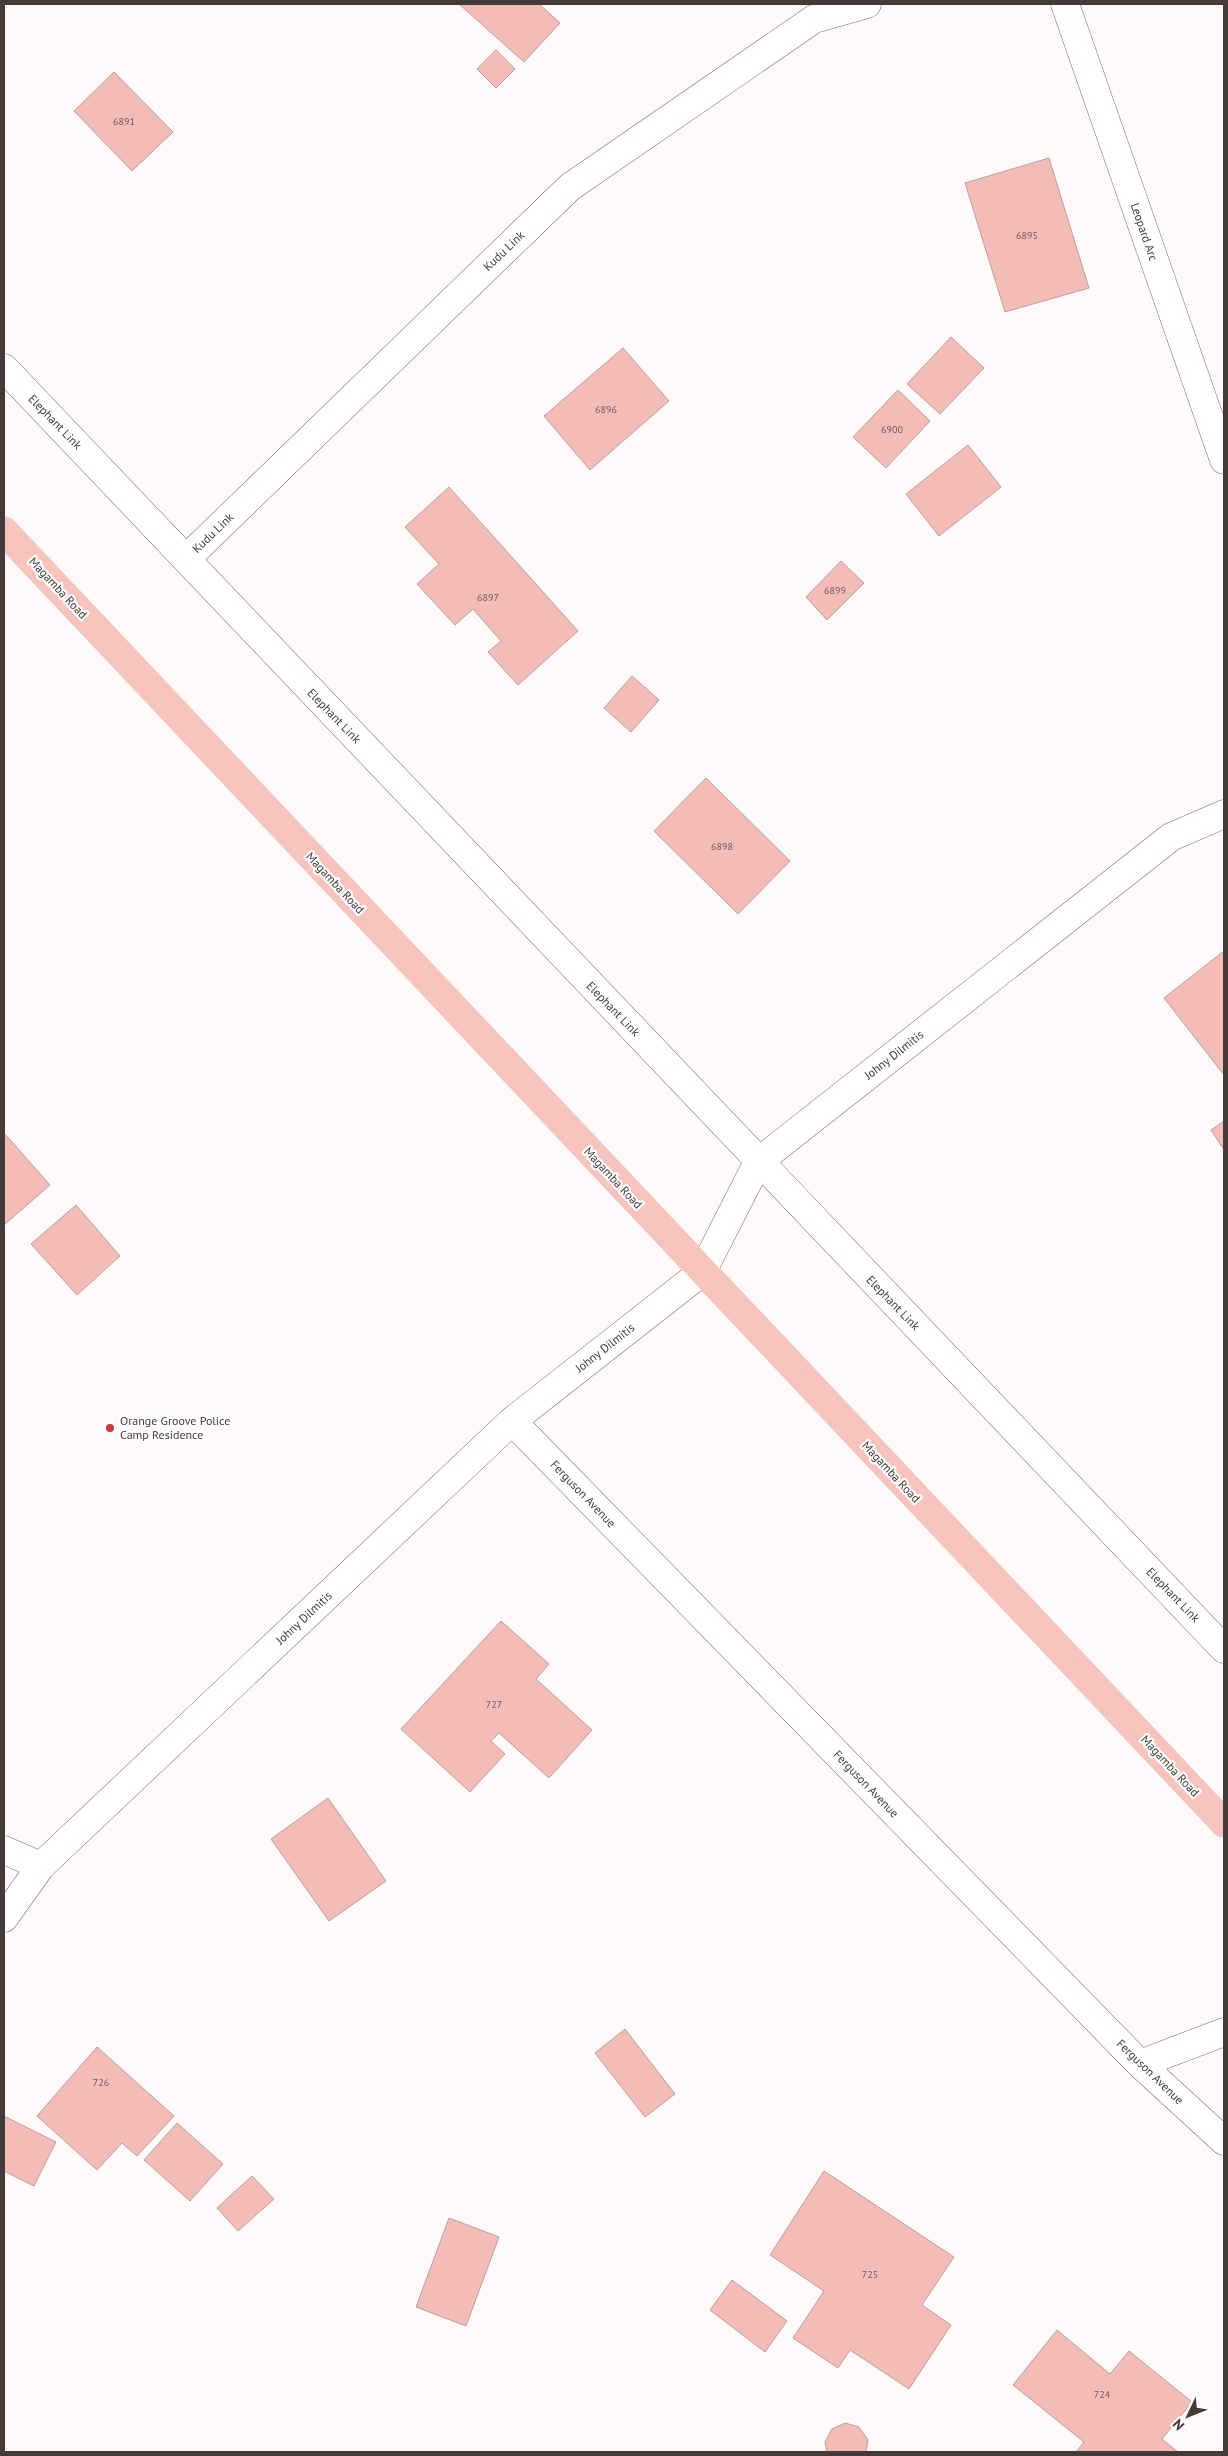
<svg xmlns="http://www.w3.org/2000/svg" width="1228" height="2456" viewBox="0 0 1228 2456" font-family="'PT Sans',sans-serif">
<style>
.building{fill:#f4bcb7;stroke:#b69f9d}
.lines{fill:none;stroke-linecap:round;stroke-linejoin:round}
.street-casing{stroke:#7e6967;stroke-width:29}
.highway-casing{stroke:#d9d8d7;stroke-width:29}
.street{stroke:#fff;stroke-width:28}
.highway{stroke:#f9c3bd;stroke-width:28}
.poi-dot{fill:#c73838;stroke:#fff;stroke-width:2}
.labels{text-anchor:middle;stroke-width:4.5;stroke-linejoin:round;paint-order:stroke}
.number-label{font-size:10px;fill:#6f5a58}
.street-label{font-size:12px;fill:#433a39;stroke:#fff}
.poi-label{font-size:12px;fill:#433a39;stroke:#fff;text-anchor:start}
</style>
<rect width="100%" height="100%" fill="#fffaf9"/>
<path class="building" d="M459,4H539L560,23L524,62Z
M496,50L515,69L496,88L477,69Z
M114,72L173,132L132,171L74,111Z
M1049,158L1089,288L1005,312L965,183Z
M951,337L984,368L940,414L907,384Z
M623,348L669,401L590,470L544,416Z
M898,390L930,421L886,468L853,437Z
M968,445L1001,487L939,536L906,494Z
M449,487L578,631L518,685L488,652L501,641L473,609L455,625L417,584L439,564L405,527Z
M841,561L864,583L827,620L806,597Z
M632,676L659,700L631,732L604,708Z
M706,778L790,861L738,914L654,831Z
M1224,951V1075L1164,998Z
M1224,1121V1150L1211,1130Z
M4,1133L50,1185L4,1225Z
M76,1205L120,1256L77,1295L31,1244Z
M501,1621L549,1664L536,1679L592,1730L549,1778L499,1733L491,1741L505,1754L470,1792L401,1729Z
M328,1798L386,1881L329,1921L271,1839Z
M625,2029L675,2094L645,2117L595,2053Z
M97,2047L174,2116L137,2156L122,2143L97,2170L37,2116Z
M4,2116L56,2142L34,2186L4,2171Z
M177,2123L223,2164L190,2201L144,2160Z
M824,2171L954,2257L922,2305L951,2325L909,2389L850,2350L838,2368L793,2338L824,2291L770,2255Z
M252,2176L274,2199L238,2231L217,2208Z
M449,2218L499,2237L466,2326L416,2307Z
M732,2280L787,2321L765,2352L710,2310Z
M1057,2330L1110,2374L1129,2351L1192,2402L1162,2439L1178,2452H1076L1084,2442L1013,2385Z
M845,2423L859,2427L868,2440L866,2452H827L825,2442L832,2429Z"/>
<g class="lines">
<g class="street-casing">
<path id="street" d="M1065,4L1224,460
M4,368L1224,1649
M186,559L570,187L814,19L867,4
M512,1421L1140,2064L1224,2141
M4,1850L41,1866
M4,1918L41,1866L512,1421L702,1272L758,1162L1171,837L1224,814
M1140,2064L1224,2032"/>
</g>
<g class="highway-casing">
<path id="highway" d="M4,531L1224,1823"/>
</g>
<use href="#street" class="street"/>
<use href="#highway" class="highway"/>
</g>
<circle class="poi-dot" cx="110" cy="1428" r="5"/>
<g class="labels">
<g class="number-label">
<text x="124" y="125">6891</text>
<text x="1027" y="239">6895</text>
<text x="606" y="413">6896</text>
<text x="892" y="433">6900</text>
<text x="835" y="594">6899</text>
<text x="488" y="601">6897</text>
<text x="722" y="850">6898</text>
<text x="494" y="1708">727</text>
<text x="101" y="2086">726</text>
<text x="870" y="2278">725</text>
<text x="1102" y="2398">724</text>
</g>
<g class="street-label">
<text transform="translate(1144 232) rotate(71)" y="4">Leopard Arc</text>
<text transform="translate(504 251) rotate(-44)" y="4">Kudu Link</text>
<text transform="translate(55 422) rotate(46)" y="4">Elephant Link</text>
<text transform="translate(213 533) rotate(-44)" y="4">Kudu Link</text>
<text transform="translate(58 588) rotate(47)" y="4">Magamba Road</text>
<text transform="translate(334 716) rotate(46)" y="4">Elephant Link</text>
<text transform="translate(335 883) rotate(47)" y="4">Magamba Road</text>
<text transform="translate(613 1009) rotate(46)" y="4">Elephant Link</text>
<text transform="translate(894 1055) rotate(-38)" y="4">Johny Dilmitis</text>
<text transform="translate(613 1178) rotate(47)" y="4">Magamba Road</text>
<text transform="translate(893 1303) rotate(46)" y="4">Elephant Link</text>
<text transform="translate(605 1348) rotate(-38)" y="4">Johny Dilmitis</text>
<text transform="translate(891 1472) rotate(47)" y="4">Magamba Road</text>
<text transform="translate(583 1494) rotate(46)" y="4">Ferguson Avenue</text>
<text transform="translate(1173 1595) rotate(46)" y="4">Elephant Link</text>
<text transform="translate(304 1618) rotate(-43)" y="4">Johny Dilmitis</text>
<text transform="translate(1170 1766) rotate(47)" y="4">Magamba Road</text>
<text transform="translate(866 1784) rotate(46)" y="4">Ferguson Avenue</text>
<text transform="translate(1150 2072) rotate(44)" y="4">Ferguson Avenue</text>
</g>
<g class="poi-label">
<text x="120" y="1425">Orange Groove Police<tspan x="120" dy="14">Camp Residence</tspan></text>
</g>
</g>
<rect width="1228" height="2456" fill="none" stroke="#433a39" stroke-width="10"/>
<g transform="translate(1188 2416) rotate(227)" stroke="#ffffff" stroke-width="4" paint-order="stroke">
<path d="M0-4L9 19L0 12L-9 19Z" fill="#433a39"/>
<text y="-8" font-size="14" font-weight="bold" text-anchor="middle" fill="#433a39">N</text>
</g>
</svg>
